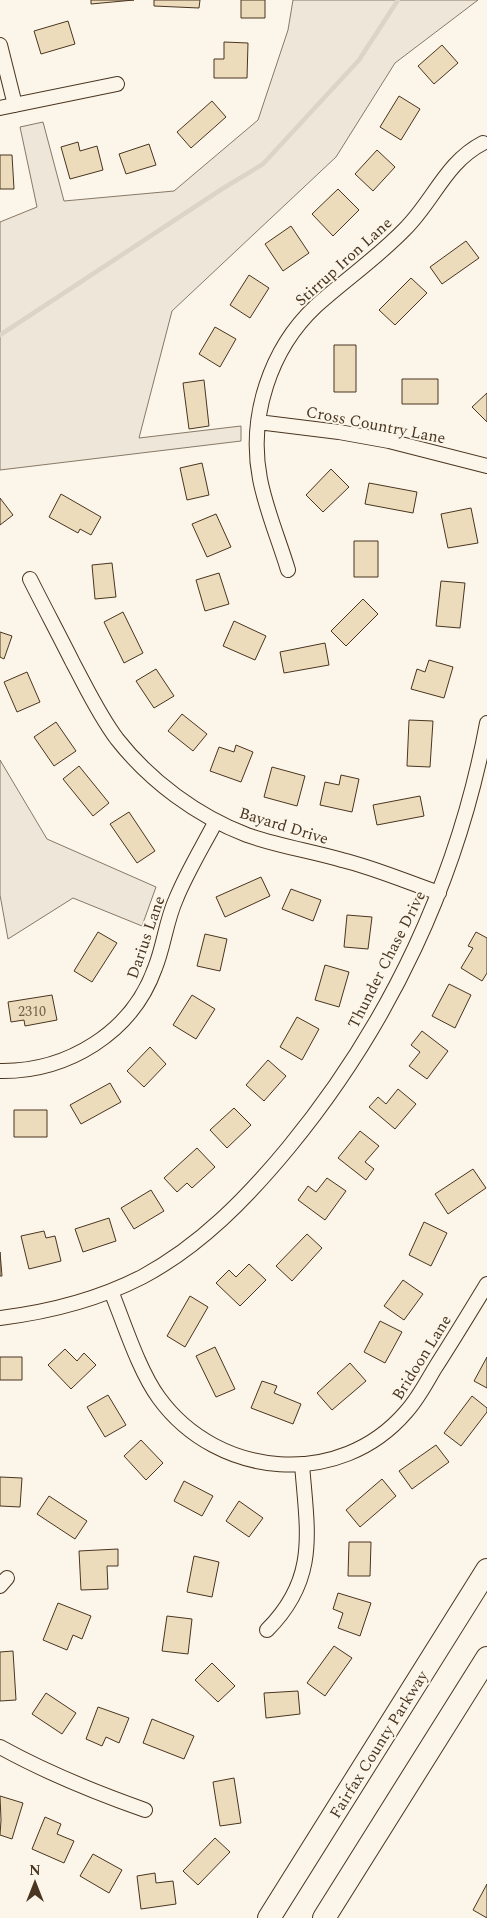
<svg xmlns="http://www.w3.org/2000/svg" width="487" height="1918" viewBox="0 0 487 1918" font-family="Spectral,serif">
<style>
.green{fill:#ede6d9;stroke:#887966}
.lines{fill:none;stroke-linecap:round;stroke-linejoin:round}
.stream{stroke:#dcd4c6;stroke-width:4.5}
.building{fill:#ecdcbc;stroke:#4a3520}
.minor-casing{stroke:#4a3520;stroke-width:16}
.trunk-casing{stroke:#4a3520;stroke-width:24}
.minor{stroke:#fbf6e9;stroke-width:14}
.trunk{stroke:#fbf6e9;stroke-width:22}
.labels{text-anchor:middle;stroke-width:4;stroke-linejoin:round;paint-order:stroke}
.number-label{font-size:14px;fill:#725f47}
.street-label{font-size:16px;fill:#4a3520;stroke:#fbf6e9}
</style>
<rect width="100%" height="100%" fill="#fbf6e9"/>
<path class="green" d="M293,0H478L395,63L336,157L172,311L139,438L241,426V441L0,470V222L37,207L20,127L43,122L64,201L174,191L258,120L288,30Z
M0,760L47,839L156,887L142,926L73,898L8,939L0,895Z"/>
<g class="lines">
<path class="stream" d="M0,335L222,189L263,164L359,60L398,0"/>
</g>
<path class="building" d="M91,0H134L91,4Z
M154,0H200L199,8L154,6Z
M241,0H265V18H241Z
M68,21L75,44L41,54L34,31Z
M224,42L248,43L247,78H214V59H224Z
M442,45L458,63L434,84L418,66Z
M399,96L420,109L401,140L380,127Z
M212,101L226,117L191,148L177,132Z
M78,142L80,151L97,146L103,170L70,179L61,147Z
M149,144L156,165L126,174L119,154Z
M377,150L395,167L373,191L355,174Z
M0,155H12L14,189H0Z
M338,189L359,210L333,236L312,214Z
M291,226L309,253L283,271L265,244Z
M466,241L479,258L442,284L430,267Z
M249,275L269,288L250,318L230,305Z
M411,278L427,293L395,325L379,310Z
M215,327L236,339L220,367L199,354Z
M334,345H356V392H334Z
M402,379H438V404H402Z
M204,380L209,426L189,429L183,383Z
M487,393V422L472,407Z
M202,463L209,495L187,500L180,468Z
M331,469L349,487L323,512L306,495Z
M369,483L417,492L413,513L365,504Z
M61,494L101,517L91,535L80,529L78,533L49,517Z
M0,498L13,515L0,525Z
M471,508L478,543L448,548L441,514Z
M216,514L231,547L207,557L192,524Z
M354,541H378V577H354Z
M112,563L116,597L95,599L92,565Z
M219,573L229,604L205,611L196,580Z
M441,581L465,583L460,628L436,626Z
M363,599L378,614L346,646L331,631Z
M123,612L143,653L124,663L104,622Z
M234,621L266,636L255,660L223,646Z
M0,632L12,636L4,659L0,657Z
M325,643L329,665L284,673L280,652Z
M429,660L453,667L444,698L411,689L417,669L425,672Z
M156,669L174,696L154,708L136,681Z
M27,672L40,702L17,712L4,682Z
M182,714L207,734L193,751L168,731Z
M409,720L433,721L430,767L407,766Z
M56,722L76,751L54,766L34,737Z
M236,745L253,752L241,782L210,771L219,747L234,752Z
M79,766L109,803L93,816L63,779Z
M272,767L305,776L297,806L264,797Z
M341,775L359,779L352,812L320,805L325,782L339,785Z
M420,796L424,816L377,825L373,805Z
M129,812L155,851L137,863L110,824Z
M261,877L270,896L225,917L216,897Z
M291,889L321,900L313,921L282,909Z
M347,915L372,917L368,949L344,947Z
M98,932L117,943L92,982L74,971Z
M476,932L487,938V973L482,981L461,968L473,948L468,946Z
M205,934L227,939L220,971L197,966Z
M325,965L349,972L339,1007L315,1000Z
M449,984L471,995L455,1028L432,1016Z
M52,995L57,1020L25,1026L24,1020L11,1022L8,1002Z
M192,995L215,1009L196,1039L173,1025Z
M297,1017L319,1029L302,1060L280,1047Z
M422,1031L448,1051L427,1079L409,1066L420,1052L411,1045Z
M150,1047L166,1064L144,1087L127,1071Z
M268,1060L286,1076L264,1101L246,1085Z
M110,1083L121,1102L81,1124L70,1105Z
M398,1089L416,1104L395,1129L369,1107L378,1097L386,1104Z
M234,1108L251,1125L227,1148L210,1130Z
M14,1110H47V1137H14Z
M360,1131L379,1146L365,1162L374,1169L366,1180L338,1158Z
M197,1148L215,1167L192,1188L187,1183L177,1192L164,1178Z
M473,1169L486,1188L448,1214L435,1194Z
M327,1178L346,1191L325,1220L298,1200L308,1186L316,1192Z
M151,1190L164,1211L134,1229L121,1208Z
M109,1218L116,1241L83,1252L75,1229Z
M424,1222L447,1233L431,1266L409,1255Z
M44,1231L46,1238L55,1236L61,1261L29,1269L21,1236Z
M307,1234L322,1248L292,1281L276,1266Z
M0,1252L2,1276H0Z
M249,1264L266,1280L240,1306L216,1283L229,1270L236,1277Z
M403,1280L423,1294L404,1320L384,1306Z
M190,1296L208,1307L185,1347L167,1336Z
M380,1321L402,1332L385,1363L364,1352Z
M215,1347L235,1389L216,1397L196,1356Z
M65,1349L77,1361L84,1353L96,1365L71,1389L48,1365Z
M0,1357H22V1380H0Z
M487,1357V1388L474,1381Z
M350,1363L366,1381L332,1410L317,1393Z
M262,1381L277,1386L274,1393L301,1404L293,1424L251,1408Z
M108,1395L126,1425L105,1437L87,1407Z
M472,1396L487,1408V1412L461,1446L444,1433Z
M141,1440L163,1463L146,1480L124,1456Z
M436,1445L449,1462L412,1489L399,1471Z
M0,1477L22,1478L20,1507L0,1506Z
M382,1479L396,1496L360,1527L346,1510Z
M184,1481L213,1496L202,1516L174,1501Z
M49,1496L87,1521L75,1539L37,1514Z
M239,1501L263,1518L249,1537L226,1521Z
M349,1542H371L370,1576H348Z
M118,1549V1566H107L108,1589L81,1590L79,1551Z
M194,1556L219,1562L212,1597L187,1592Z
M338,1593L371,1603L360,1636L338,1628L343,1613L333,1609Z
M58,1603L91,1616L82,1639L73,1635L67,1650L43,1640Z
M167,1616L192,1619L188,1654L162,1651Z
M334,1646L352,1658L325,1696L307,1683Z
M13,1651L16,1700L0,1701V1652Z
M212,1663L235,1686L218,1702L195,1680Z
M298,1691L300,1714L266,1718L264,1693Z
M46,1693L76,1713L62,1734L32,1714Z
M98,1707L129,1718L119,1743L106,1737L102,1746L86,1739Z
M152,1719L194,1736L184,1759L143,1743Z
M234,1778L241,1823L220,1826L213,1782Z
M0,1796L23,1803L12,1839L0,1835L1,1820Z
M45,1817L61,1824L57,1834L74,1841L64,1863L32,1849Z
M215,1838L230,1852L198,1885L183,1871Z
M93,1854L122,1870L109,1893L80,1876Z
M155,1873L156,1883L173,1881L176,1904L141,1909L137,1876Z
M487,1884V1918L473,1910Z"/>
<g class="lines">
<g class="minor-casing">
<path id="minor" d="M0,45L15,105
M0,108L117,84
M258,422L339,432L389,441L487,466
M288,570C279,540 266,510 260,479C248,417 270,349 316,306C345,280 378,257 405,229C434,200 446,162 483,143
M30,579C44,607 59,635 73,663C87,689 99,715 117,739C150,781 197,816 247,835C278,846 311,851 342,860C375,868 407,882 439,893
M0,1071C67,1072 132,1033 155,968C164,946 166,921 176,899C187,872 203,846 216,821
M111,1291C124,1323 139,1371 159,1398C218,1479 340,1489 406,1412C418,1399 426,1383 435,1368C453,1340 470,1312 487,1284
M0,1318C49,1312 97,1300 142,1277C200,1246 247,1198 289,1147C390,1024 458,879 487,723
M0,1586L7,1578
M267,1630C319,1578 307,1531 302,1464
M0,1747C47,1773 94,1792 145,1810"/>
</g>
<g class="trunk-casing">
<path id="trunk" d="M269,1918L487,1570
M324,1918L487,1658"/>
</g>
<use href="#minor" class="minor"/>
<use href="#trunk" class="trunk"/>
</g>
<g class="labels">
<g class="number-label">
<text x="32" y="1016">2310</text>
</g>
<g class="street-label">
<text transform="translate(343 261) rotate(-42)" y="6">Stirrup Iron Lane</text>
<text transform="translate(376 424) rotate(11)" y="6">Cross Country Lane</text>
<text transform="translate(284 825) rotate(17)" y="6">Bayard Drive</text>
<text transform="translate(145 937) rotate(-71)" y="6">Darius Lane</text>
<text transform="translate(386 959) rotate(-63)" y="6">Thunder Chase Drive</text>
<text transform="translate(421 1357) rotate(-58)" y="6">Bridoon Lane</text>
<text transform="translate(378 1744) rotate(-58)" y="6">Fairfax County Parkway</text>
</g>
</g>
<g transform="translate(35 1883)" stroke="#fbf6e9" stroke-width="4" paint-order="stroke">
<path d="M0-4L9 19L0 12L-9 19Z" fill="#4a3520"/>
<text y="-8" font-size="14" font-weight="bold" text-anchor="middle" fill="#4a3520">N</text>
</g>
</svg>
